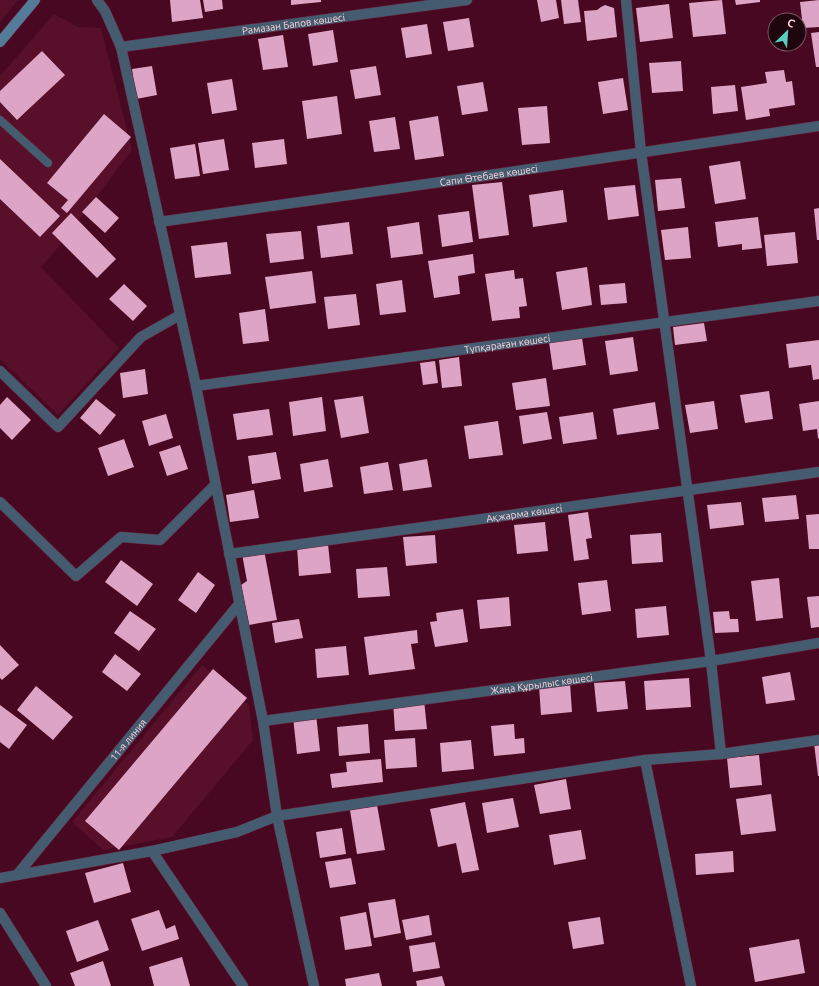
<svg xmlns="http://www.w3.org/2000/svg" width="819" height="986" viewBox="0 0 819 986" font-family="Ubuntu,sans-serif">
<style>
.built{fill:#570f2a}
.building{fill:#dea4c5}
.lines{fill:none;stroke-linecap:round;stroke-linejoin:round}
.service-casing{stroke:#65283f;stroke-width:9}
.minor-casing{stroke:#65283f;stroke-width:11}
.secondary-casing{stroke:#65283f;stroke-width:11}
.service{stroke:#455c70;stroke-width:8}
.minor{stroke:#455c70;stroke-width:10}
.secondary{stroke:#557b9a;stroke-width:10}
.labels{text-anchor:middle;stroke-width:4;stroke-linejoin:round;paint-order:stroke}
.street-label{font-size:10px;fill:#fbd2db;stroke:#1f050d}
</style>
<rect width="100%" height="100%" fill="#480821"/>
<path class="built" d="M0,0H18L0,22Z
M54,14L78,27L101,28L132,150L56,250L41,267L119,348L58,415L0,359V76Z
M202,665L249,705L253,740L172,837L103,850L72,822Z"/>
<path class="building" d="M170,0H200L203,18L172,22Z
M203,0H222L223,9L205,12Z
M291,0H321V2L291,5Z
M537,0H556L559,18L541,22Z
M561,0H578L581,22L564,24Z
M722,0L726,34L693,37L689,3Z
M735,0H760V2L736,5Z
M819,0V27L803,28L800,2Z
M669,4L673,38L640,42L636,8Z
M605,5L614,8L617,37L587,41L584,11L597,10L601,7Z
M469,18L474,47L448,51L443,22Z
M427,24L432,54L406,58L401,28Z
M333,30L338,62L313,66L308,34Z
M819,32V67H816L811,33Z
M283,35L288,67L263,70L258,39Z
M42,51L65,75L17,120L0,102V91Z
M681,61L683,91L652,93L649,63Z
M152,66L157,95L136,99L132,69Z
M376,66L381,95L355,99L350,70Z
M784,70L786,82L792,81L795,105L769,109L770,116L746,120L741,87L767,83L765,72Z
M623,78L628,110L603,114L598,82Z
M232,79L237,110L212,114L207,83Z
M483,82L488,111L462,115L457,86Z
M735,85L738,111L713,114L711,87Z
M337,96L342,134L307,139L302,101Z
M547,106L550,143L522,145L518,108Z
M104,114L131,137L67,213L61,208L68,200L47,183Z
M438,116L444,156L415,160L409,121Z
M395,117L400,149L374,152L369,121Z
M224,139L229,170L203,174L198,143Z
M284,139L287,164L255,168L252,143Z
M195,144L200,176L175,179L170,148Z
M0,159L60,216L40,237L0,199Z
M740,161L746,199L715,204L709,166Z
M681,178L685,208L658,211L655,180Z
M502,182L509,235L479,239L472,185Z
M635,185L639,216L608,220L604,188Z
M563,190L567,222L533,227L529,195Z
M96,197L119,218L105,233L82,212Z
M819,208V240H817L814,209Z
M469,211L473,242L442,247L438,215Z
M71,213L116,259L97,278L52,233Z
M758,217L762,248L742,250V244L718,247L715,222Z
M349,222L353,254L321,258L317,226Z
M419,222L423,254L391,258L387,227Z
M688,227L691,258L665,260L661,230Z
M301,231L304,259L270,263L266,234Z
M795,232L798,263L767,266L764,235Z
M227,242L231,274L195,278L191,246Z
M473,254L475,273L458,276L460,294L434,298L428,261Z
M587,267L592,305L562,310L556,272Z
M514,270L515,279L523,278L527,306L519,307L520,318L492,321L485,274Z
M312,271L316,303L270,309L265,277Z
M402,280L406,312L380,315L376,284Z
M625,283L627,303L601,305L599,285Z
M124,284L147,306L133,321L109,299Z
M356,294L360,325L328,329L324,297Z
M265,309L269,341L243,344L239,313Z
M704,323L707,341L675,345L673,327Z
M633,337L638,371L610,375L605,341Z
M582,338L586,365L553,370L549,342Z
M819,340V379L813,380L811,365L789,368L786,344Z
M459,357L462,386L442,388L439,360Z
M435,361L438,383L423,385L420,363Z
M145,369L148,394L123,398L120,373Z
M546,378L550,406L516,410L512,383Z
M769,391L773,419L745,423L740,395Z
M363,396L369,433L341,438L334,400Z
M7,397L31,420L12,440L0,428V405Z
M322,397L326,431L293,436L289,402Z
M96,399L116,415L100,435L80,418Z
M714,401L718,429L690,433L685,405Z
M819,401V438L818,439L817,429L803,431L799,404Z
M655,402L659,429L617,435L613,409Z
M269,409L273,435L237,440L233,414Z
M547,412L552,439L523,444L519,416Z
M593,412L597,439L563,444L559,417Z
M166,414L173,438L149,446L142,421Z
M498,421L503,455L469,459L464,426Z
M124,439L134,467L108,476L98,448Z
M180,445L188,469L167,476L159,452Z
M276,452L281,479L252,484L248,456Z
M328,459L333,487L304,492L300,464Z
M427,459L432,487L403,491L399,464Z
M388,462L393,490L364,494L360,467Z
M254,490L259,518L230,522L226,495Z
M796,495L799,519L765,522L762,498Z
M741,502L744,525L710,529L707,505Z
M588,512L592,538L586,539L589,559L574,561L568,515Z
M819,514V549H809L806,515Z
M545,522L548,551L517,554L514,525Z
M661,533L663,562L632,564L630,535Z
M435,535L437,563L406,566L403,537Z
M328,544L331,573L299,576L297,547Z
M264,550L277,620L249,625L241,585L247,581L242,554Z
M121,560L153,584L137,606L105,582Z
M387,567L390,596L358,598L356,569Z
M198,572L215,585L196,613L178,600Z
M779,578L783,618L756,621L751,581Z
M607,580L611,611L582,615L578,583Z
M819,596V627L811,628L807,597Z
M509,597L511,626L480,629L477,600Z
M666,606L669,635L637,638L635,609Z
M463,609L468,642L435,647L430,622L437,621L436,613Z
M130,611L156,629L139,651L114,633Z
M729,611L730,619H738L739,632L715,633L713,612Z
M299,619L303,638L275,643L272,623Z
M417,630L418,643L411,644L415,669L369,675L364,637Z
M0,645L19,665L2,680L0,678Z
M346,646L349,675L317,678L315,649Z
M115,654L141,674L127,691L102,672Z
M213,669L247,698L119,850L85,821Z
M790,672L795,700L766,704L762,677Z
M689,678L691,707L646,710L644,681Z
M625,681L628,709L597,712L594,683Z
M570,683L572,712L541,715L539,686Z
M36,686L73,717L53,740L17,710Z
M424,700L427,729L395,731L393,702Z
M0,705L27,725L9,749L0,742Z
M316,714L320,751L297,754L293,717Z
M368,724L370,753L339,756L337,727Z
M514,724L515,739L524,738L525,753L494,756L491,726Z
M415,738L417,767L386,769L384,740Z
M471,740L474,769L442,772L440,743Z
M814,743H819V776H818Z
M759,755L762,785L730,788L727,758Z
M381,759L383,782L332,788L330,774L347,772L346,762Z
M566,779L571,809L540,814L534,785Z
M771,794L776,831L741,835L736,799Z
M513,798L519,827L487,833L482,803Z
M465,802L479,870L462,873L456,843L438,847L430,809Z
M377,805L385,850L357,854L350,810Z
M342,828L346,854L320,858L316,832Z
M581,830L586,859L554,865L549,835Z
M733,851L734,872L696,875L695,854Z
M351,858L356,884L330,888L325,862Z
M123,863L131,892L94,903L85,873Z
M395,899L401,933L374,938L368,903Z
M159,910L166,929L175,925L179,939L142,951L131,919Z
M366,912L372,946L345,950L340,917Z
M429,915L432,935L406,940L402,920Z
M600,917L604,944L573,949L568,922Z
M98,920L109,950L77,962L66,931Z
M799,939L805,973L755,982L749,948Z
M435,942L440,968L413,972L409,946Z
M182,957L190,986H154L149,967Z
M103,961L111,986H75L70,973Z
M379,973L382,986H346L345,979Z
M442,976L445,986H417L416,981Z"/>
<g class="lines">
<g class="service-casing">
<path id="service" d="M0,120L48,163"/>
</g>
<g class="minor-casing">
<g id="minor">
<path d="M97,0L105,11L121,47L196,386L263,721L277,816L314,986"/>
<path d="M626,0L641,152L711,661L721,754"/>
<path id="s1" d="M121,47L467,0"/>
<path id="s2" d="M159,222L483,176L819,126"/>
<path d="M0,371L58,427L141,337L180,315"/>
<path id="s3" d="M196,386L819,301"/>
<path d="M0,502L76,576L121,537L160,540L215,485"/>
<path id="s4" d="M229,554L819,472"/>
<path id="s5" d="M263,721L711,661L819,643"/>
<path d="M645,760L691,986"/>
<path d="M152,851L243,986"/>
<path id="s6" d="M17,875L239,604"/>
<path d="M0,878L152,851L237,832L277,816L645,760L721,754L819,740"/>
<path d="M0,913L46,986"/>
</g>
</g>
<g class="secondary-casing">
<path id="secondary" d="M0,42L35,0"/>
</g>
<use href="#service" class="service"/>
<use href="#minor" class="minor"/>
<use href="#secondary" class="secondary"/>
</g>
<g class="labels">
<g class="street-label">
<text dy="4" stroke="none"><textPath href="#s1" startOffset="174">Рамазан Бапов көшесі</textPath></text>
<text dy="4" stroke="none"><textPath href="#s2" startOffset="333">Сапи Өтебаев көшесі</textPath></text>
<text dy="4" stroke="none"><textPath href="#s3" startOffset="314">Түпқараған көшесі</textPath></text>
<text dy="4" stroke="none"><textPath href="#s4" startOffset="298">Ақжарма көшесі</textPath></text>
<text dy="4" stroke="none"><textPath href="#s5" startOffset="281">Жаңа Құрылыс көшесі</textPath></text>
<text dy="4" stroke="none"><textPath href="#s6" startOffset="175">11-я линия</textPath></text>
</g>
</g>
<g transform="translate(787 32) rotate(25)"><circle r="19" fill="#1f050d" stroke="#77575f"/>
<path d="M0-3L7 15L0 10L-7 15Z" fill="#59cebf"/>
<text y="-6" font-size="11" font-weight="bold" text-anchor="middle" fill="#fbd2db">С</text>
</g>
</svg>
